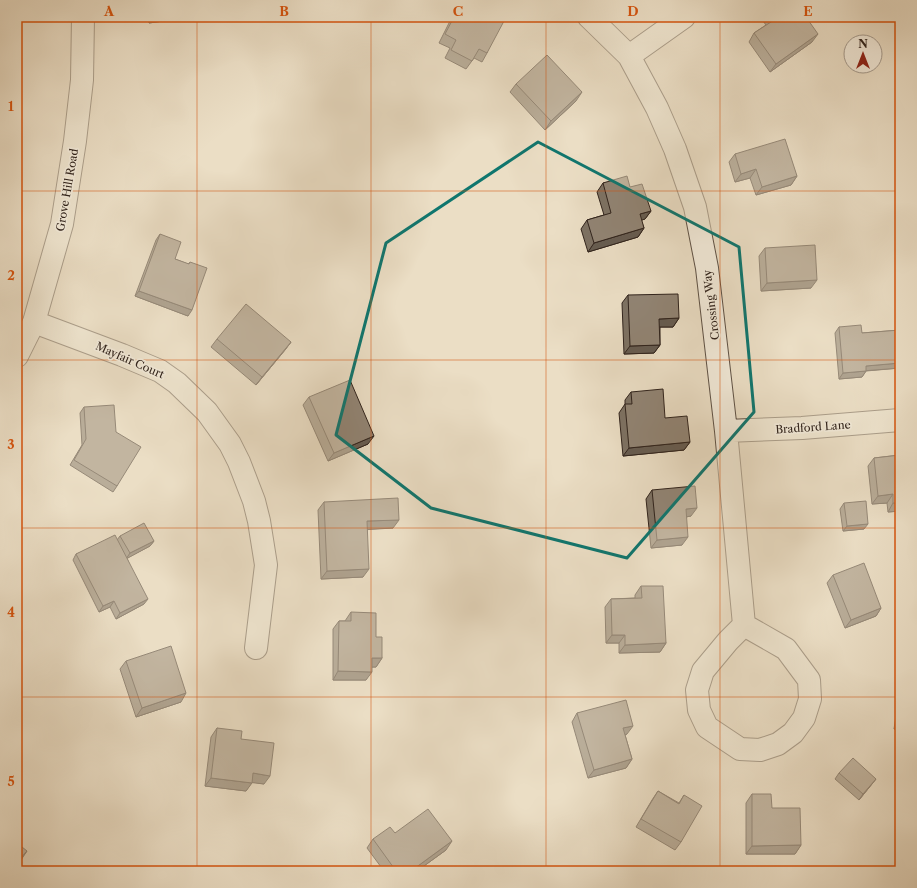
<svg xmlns="http://www.w3.org/2000/svg" width="917" height="888" viewBox="0 0 917 888" font-family="'Libre Caslon Text',serif">
<style>
.lines{fill:none;stroke-linecap:round;stroke-linejoin:round}
.minor-casing{stroke:#5f5246;stroke-width:24}
.minor{stroke:#f2ead9;stroke-width:22}
.wall{fill:#7d7264;stroke:#30231c}
.shaded-wall{fill:#665c51;stroke:#30231c}
.building{fill:#918474;stroke:#30231c}
.marked{fill:none;stroke:#0f766e;stroke-width:3;stroke-linejoin:round}
.grid{fill:none;stroke:#d6540e;stroke-width:1;stroke-opacity:0.55}
.labels{text-anchor:middle;stroke-width:3.5;stroke-linejoin:round;paint-order:stroke}
.street-label{font-size:11px;fill:#30231c;stroke:#f2ead9}
.neatline{fill:none;stroke:#d6540e;stroke-width:1.5}
.grid-label{font-size:13px;text-anchor:middle;font-weight:bold;fill:#d6540e}
</style>
<rect width="100%" height="100%" fill="#ebdec5"/>
<filter id="stains"><feTurbulence type="fractalNoise" baseFrequency=".005" numOctaves="4"/><feColorMatrix values="0 0 0 0 .2 0 0 0 0 .09 0 0 0 0 .02 0 0 0 .5 -.17"/></filter>
<radialGradient id="worn" r=".72"><stop offset=".6" stop-color="#630" stop-opacity="0"/><stop offset="1" stop-color="#630" stop-opacity=".3"/></radialGradient>
<g class="lines">
<g class="minor-casing">
<path id="minor" d="M589,17L629,56L657,108L675,149L695,207L707,268L726,431L744,625
M629,56L684,17
M34,322L122,355L160,371L177,383L207,412L230,444L239,462L254,501L259,521L266,565L256,648
M17,356L34,322L62,224L75,141L82,80L83,17
M726,431L802,428L900,420
M744,625L786,649L809,680L810,699L804,718L793,733L778,744L760,750L740,749L707,727L699,710L697,690L703,671L728,641Z"/>
</g>
<use href="#minor" class="minor"/>
</g>
<path class="wall" d="M148,17H192L149,23Z
M452,17H496L487,53L482,62L474,58L466,69L445,58L450,48L439,43Z
M760,17H806L812,42L770,72L749,42L754,33L766,25Z
M516,84L576,101L545,130L510,92Z
M735,154L797,176L791,185L756,195L750,178L735,182L729,162Z
M603,183L630,187L651,211L645,219L641,220L644,228L638,237L588,252L581,229L587,220L604,215L597,192Z
M160,234L175,259L188,264L190,262L188,316L135,296L156,240Z
M765,248L811,288L761,291L759,256Z
M628,295L679,318L673,327H660V345L654,353L624,354L622,303Z
M839,327L862,333L900,330V368L866,371L862,377L839,379L835,333Z
M217,339L291,342L285,350L256,385L211,347Z
M631,392L665,418L690,442L684,450L623,456L619,413L625,404V400Z
M309,397L368,444L328,461L303,405Z
M84,407L116,432L117,486L113,492L70,465L82,445L80,413Z
M900,455V511L888,512L887,503L872,504L868,466L874,458Z
M652,490L691,516L686,517L682,545L651,548L646,499Z
M324,502L393,528L367,529L363,577L321,579L318,510Z
M844,503L864,529L843,531L840,509Z
M120,536L154,541L150,546L127,558L144,604L116,619L110,607L99,612L73,560L76,554L117,540Z
M833,575L881,608L876,616L845,628L827,583Z
M641,586L666,643L660,652L619,653V643H606L605,607L611,599L635,598V595Z
M351,612L376,637L382,658L376,667H372L366,680H333V629L339,621H345Z
M126,661L181,702L136,717L120,669Z
M900,689V729H894Z
M577,713L627,734L625,735L632,759L626,768L588,778L572,722Z
M217,728L241,739L264,784L252,782L246,791L205,786L211,737Z
M839,773L872,784L859,800L835,779Z
M658,791L679,803L684,795L681,842L675,850L636,827L652,800Z
M752,794L772,808L801,845L795,854H746V803Z
M395,833L446,850L417,871H384L367,848L373,839Z"/>
<path class="shaded-wall" d="M153,17H192L149,23Z
M818,34L812,42L770,72L776,64Z
M582,92L576,101L545,130L551,121Z
M756,169L750,178L735,182L741,174Z
M797,176L791,185L756,195L762,187Z
M651,211L645,219L634,223L640,214Z
M644,228L638,237L588,252L594,243Z
M817,280L811,288L761,291L767,283Z
M139,291L192,310L188,316L135,296Z
M679,318L673,327H653L659,319Z
M291,342L285,350L256,385L262,377Z
M660,345L654,353L624,354L630,346Z
M900,363V368L862,371L866,366Z
M866,371L862,377L839,379L843,373Z
M374,436L368,444L328,461L334,453Z
M690,442L684,450L623,456L629,448Z
M893,494L887,503L872,504L878,496Z
M893,503H900V511L888,512Z
M697,508L691,516L680,518L686,509Z
M399,520L393,528L361,530L367,521Z
M868,524L864,529L843,531L847,526Z
M688,537L682,545L651,548L657,540Z
M154,541L150,546L126,559L130,553Z
M369,569L363,577L321,579L327,571Z
M148,599L144,604L116,619L120,613Z
M114,601L110,607L99,612L103,606Z
M881,608L876,616L845,628L851,620Z
M612,635H625L619,643H606Z
M666,643L660,652L619,653L625,645Z
M372,658H382L376,667H366Z
M338,671L372,672L366,680H333Z
M186,693L181,702L136,717L142,708Z
M900,721V729H894Z
M633,726L627,734L618,737L623,728Z
M632,759L626,768L588,778L594,770Z
M253,773L270,776L264,784L247,782Z
M211,778L252,783L246,791L205,786Z
M876,779L872,784L859,800L863,794Z
M452,841L446,850L417,871H411Z
M801,845L795,854H746L752,846Z
M27,851L21,860L17,864V862Z"/>
<path class="building" d="M454,17H496L504,21L487,53L479,49L472,61L451,50L456,40L445,34Z
M772,17H806L818,34L776,64L754,33L774,20Z
M547,55L582,92L551,121L516,84Z
M785,139L797,176L762,187L756,169L741,174L735,154Z
M627,176L630,187L642,184L651,211L640,214L644,228L594,243L587,220L611,213L603,183Z
M160,234L181,242L175,259L189,264L190,262L207,268L192,310L139,291Z
M815,245L817,280L767,283L765,248Z
M678,294L679,318L659,319L660,345L630,346L628,295Z
M246,304L291,342L262,377L217,339Z
M861,325L862,333L900,330V363L866,366V371L843,373L839,327Z
M350,380L374,436L334,453L309,397Z
M663,389L665,418L687,416L690,442L629,448L625,404H632L631,392Z
M114,405L116,432L141,447L117,486L74,460L86,439L84,407Z
M900,455V503H893V494L878,496L874,458Z
M695,486L697,508L686,509L688,537L657,540L652,490Z
M398,498L399,520L367,521L369,569L327,571L324,502Z
M866,501L868,524L847,526L844,503Z
M144,523L154,541L130,553L120,536Z
M115,535L148,599L120,613L114,601L103,606L76,554Z
M864,563L881,608L851,620L833,575Z
M641,586H663L666,643L625,645V635H612L611,599L642,598Z
M351,612L376,613V637H382V658H372V672L338,671L339,621H351Z
M171,646L186,693L142,708L126,661Z
M626,700L633,726L623,728L632,759L594,770L577,713Z
M217,728L242,731L241,739L274,743L270,776L253,773L252,783L211,778Z
M853,758L876,779L863,794L839,773Z
M658,791L679,804L684,795L702,806L681,842L641,819Z
M752,794H771L772,808H800L801,845L752,846Z
M428,809L452,841L411,871H396L373,839L390,827L395,833Z
M17,843L27,851L17,862Z"/>
<path d="M0 0H917V888H0ZM538,142L739,247L754,412L627,558L431,508L336,435L386,243Z" fill="#ebdec5" fill-opacity=".55" fill-rule="evenodd"/>
<path class="marked" d="M538,142L739,247L754,412L627,558L431,508L336,435L386,243Z"/>
<path class="grid" d="M197,17V871M371,17V871M546,17V871M720,17V871M17,191H900M17,360H900M17,528H900M17,697H900"/>
<g class="labels">
<g class="street-label">
<text transform="translate(67 190) rotate(-80)" y="4">Grove Hill Road</text>
<text transform="translate(711 305) rotate(-97)" y="4">Crossing Way</text>
<text transform="translate(130 360) rotate(24)" y="4">Mayfair Court</text>
<text transform="translate(813 427) rotate(-4)" y="4">Bradford Lane</text>
</g>
</g>
<rect width="917" height="888" fill="none" stroke="#ebdec5" stroke-width="44"/>
<g transform="translate(863 54)"><circle r="19" fill="#f2ead9" stroke="#a49a8d"/>
<path d="M0-3L7 15L0 10L-7 15Z" fill="#8f2418"/>
<text y="-6" font-size="11" font-weight="bold" text-anchor="middle" fill="#30231c">N</text>
</g>
<rect x="22" y="22" width="873" height="844" class="neatline"/>
<g class="grid-label">
<text x="109" y="16">A</text>
<text x="284" y="16">B</text>
<text x="458" y="16">C</text>
<text x="633" y="16">D</text>
<text x="808" y="16">E</text>
<text x="11" y="111">1</text>
<text x="11" y="280">2</text>
<text x="11" y="449">3</text>
<text x="11" y="617">4</text>
<text x="11" y="786">5</text>
</g>
<rect width="100%" height="100%" filter="url(#stains)"/>
<rect width="100%" height="100%" fill="url(#worn)"/>
</svg>
